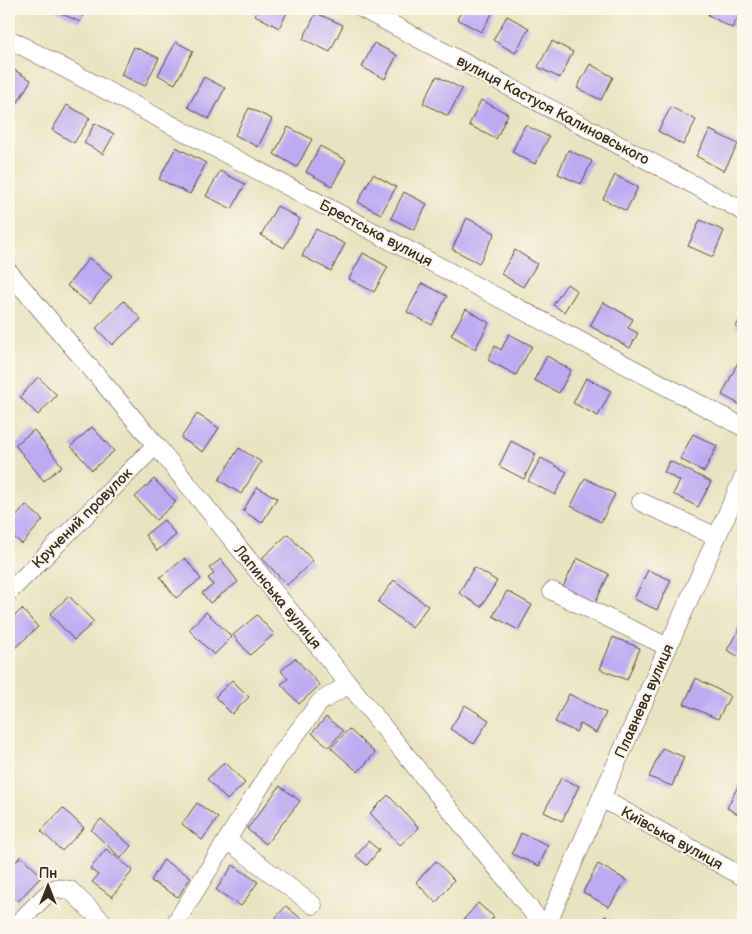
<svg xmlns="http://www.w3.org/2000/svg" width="752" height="934" viewBox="0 0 752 934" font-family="'Balsamiq Sans',sans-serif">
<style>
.building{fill:#bbacf2}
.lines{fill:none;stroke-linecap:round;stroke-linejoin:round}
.minor-casing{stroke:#554636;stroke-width:19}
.minor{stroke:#fff;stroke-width:18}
.labels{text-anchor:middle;stroke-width:4;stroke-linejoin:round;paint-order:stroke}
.street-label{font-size:15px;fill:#3b2a1e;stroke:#fbf7ec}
</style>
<rect width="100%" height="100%" fill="#fbf7ec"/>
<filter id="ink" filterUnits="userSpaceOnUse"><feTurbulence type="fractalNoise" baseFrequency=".02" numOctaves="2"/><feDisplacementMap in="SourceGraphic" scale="10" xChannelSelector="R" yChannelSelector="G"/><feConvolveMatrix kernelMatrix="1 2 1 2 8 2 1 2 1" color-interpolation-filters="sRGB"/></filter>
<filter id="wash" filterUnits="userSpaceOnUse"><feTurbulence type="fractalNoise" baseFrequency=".0096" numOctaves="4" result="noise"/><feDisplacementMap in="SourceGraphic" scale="20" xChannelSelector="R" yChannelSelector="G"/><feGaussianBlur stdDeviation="1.12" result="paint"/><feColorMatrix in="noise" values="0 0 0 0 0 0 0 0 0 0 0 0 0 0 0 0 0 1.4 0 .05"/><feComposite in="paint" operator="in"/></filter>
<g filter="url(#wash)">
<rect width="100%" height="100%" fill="#eae3c1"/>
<g id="blocks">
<path class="building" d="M51,9H86L80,22Z
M258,9H289L279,28L255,15Z
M463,9H495L481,32L457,19Z
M712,9H743L732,28L708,15Z
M316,13L343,25L330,52L303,39Z
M507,16L529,28L515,53L493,40Z
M552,41L573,52L560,78L538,67Z
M176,42L193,51L175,84L158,75Z
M374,43L397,55L385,79L362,67Z
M134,47L159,58L145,86L121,75Z
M590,64L613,77L601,100L577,88Z
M9,67L31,80L12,112L9,110Z
M437,76L462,89L448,116L423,103Z
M204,77L225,88L209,119L188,107Z
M481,100L508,114L496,139L469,125Z
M67,105L90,118L74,143L52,130Z
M671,107L696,120L683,145L658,131Z
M249,108L272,119L258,147L235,135Z
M95,123L114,134L103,154L84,143Z
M525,125L549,137L535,164L512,152Z
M288,127L312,139L297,167L274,154Z
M710,130L738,144L724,171L696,156Z
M320,146L346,160L332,186L306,172Z
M176,147L206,163L190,194L159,179Z
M568,150L592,161L581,184L558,174Z
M220,171L245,184L232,209L206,196Z
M373,174L396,187L381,214L358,202Z
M615,175L638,187L626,211L603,199Z
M404,192L427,204L414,230L391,218Z
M277,206L300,219L284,248L261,235Z
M467,218L495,233L479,263L452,249Z
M700,220L724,231L713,257L688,246Z
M316,229L345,244L331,271L302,256Z
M515,250L537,264L523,287L501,274Z
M363,253L388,267L374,292L349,279Z
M89,258L112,276L90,304L67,286Z
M422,283L447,296L432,325L407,312Z
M567,284L577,291L564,312L553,305Z
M124,301L141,319L112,345L96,328Z
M603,302L633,319L628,328L638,333L630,348L590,326Z
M466,309L489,323L475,349L451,335Z
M743,312V331L736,327Z
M509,334L532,346L516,375L488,360L495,346L501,350Z
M547,356L571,370L559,393L534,380Z
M738,362L743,364V406L722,395Z
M38,377L57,395L38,415L20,397Z
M586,378L611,391L598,416L573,403Z
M197,414L219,428L203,452L181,438Z
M92,427L114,451L92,470L71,446Z
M34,430L62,466L44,481L15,445Z
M693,434L717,446L704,472L680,459Z
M511,441L536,454L524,479L499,466Z
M239,448L261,462L241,494L219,480Z
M541,458L567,472L555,495L528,481Z
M670,461L711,482L698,507L673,494L680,481L664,472Z
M585,478L615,494L601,522L571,506Z
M154,479L176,502L156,520L135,497Z
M257,487L277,498L262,523L243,511Z
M26,505L43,520L22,544L9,533V525Z
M164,520L176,535L157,551L145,535Z
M288,534L313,561L287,585L262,558Z
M185,558L201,579L176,598L160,577Z
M577,558L609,574L594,605L562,589Z
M221,559L238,582L210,603L202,593L213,585L208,578L214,574L209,568Z
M474,567L497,581L481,607L459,593Z
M648,570L671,580L657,610L634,599Z
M743,577V597L736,594Z
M394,580L428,606L412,628L378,602Z
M507,591L532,605L518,630L493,616Z
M69,596L94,622L74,640L50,614Z
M22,609L38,627L15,648L9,641V621Z
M206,612L232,637L214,655L189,630Z
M257,615L274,634L250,655L233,635Z
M741,625L743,626V659L727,650Z
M613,637L640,648L627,680L600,669Z
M295,658L320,685L299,704L281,684L288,679L281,671Z
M696,678L730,696L718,719L684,704Z
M232,680L249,697L232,714L215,697Z
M569,694L606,713L596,733L580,724L576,732L555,722Z
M465,705L489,720L474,744L450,729Z
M326,717L343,731L329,747L312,733Z
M349,729L375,753L358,772L331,748Z
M662,748L684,757L672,786L649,777Z
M225,762L245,783L227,800L207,779Z
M561,778L579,786L562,821L544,812Z
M739,784L743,786V817L727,808Z
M280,786L300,801L266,844L247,829Z
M388,795L419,828L400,845L370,813Z
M197,803L218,818L202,840L182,824Z
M63,808L84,828L62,851L41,831Z
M101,819L131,846L121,858L91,830Z
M521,833L548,845L539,866L512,854Z
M368,841L379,850L367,865L356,856Z
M106,849L133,870L112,897L92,882L98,875L90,869Z
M21,856L42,876L18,901L9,893V869Z
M163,860L191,877L178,897L151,881Z
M436,861L454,880L436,903L416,882Z
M598,864L626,880L609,907L583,892Z
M233,865L258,882L241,906L216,890Z
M478,903L494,917L486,925H459Z
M286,906L305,922L301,925H269Z
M605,916L620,925H600Z"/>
</g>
</g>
<g filter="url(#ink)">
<use href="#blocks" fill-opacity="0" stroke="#554636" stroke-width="1"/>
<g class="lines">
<g class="minor-casing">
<path id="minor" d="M363,9L743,211
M9,39L743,427
M9,272L156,445L543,925
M641,502L717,537
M552,591L668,647
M9,592L156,445
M601,798L743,877
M227,840L313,905
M16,925L45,896L56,888L70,890L106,925
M174,925L278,758L320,702L349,684
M547,925L601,798L743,478"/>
</g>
<use href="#minor" class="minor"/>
</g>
</g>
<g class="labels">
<g class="street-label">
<text transform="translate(553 110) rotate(28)" y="5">вулиця Кастуся Калиновського</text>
<text transform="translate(376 233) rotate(28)" y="5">Брестська вулиця</text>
<text transform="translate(82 518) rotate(-45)" y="5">Кручений провулок</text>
<text transform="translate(278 597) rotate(51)" y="5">Лапинська вулиця</text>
<text transform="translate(644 701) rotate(-66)" y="5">Плавнева вулиця</text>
<text transform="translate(672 838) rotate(29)" y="5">Київська вулиця</text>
</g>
</g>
<rect width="752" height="934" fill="none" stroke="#fbf7ec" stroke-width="30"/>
<g transform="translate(48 886)" stroke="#fbf7ec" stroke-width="4" paint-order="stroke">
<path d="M0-4L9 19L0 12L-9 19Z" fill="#3b2a1e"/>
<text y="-8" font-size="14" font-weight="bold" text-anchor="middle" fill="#3b2a1e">Пн</text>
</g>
</svg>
